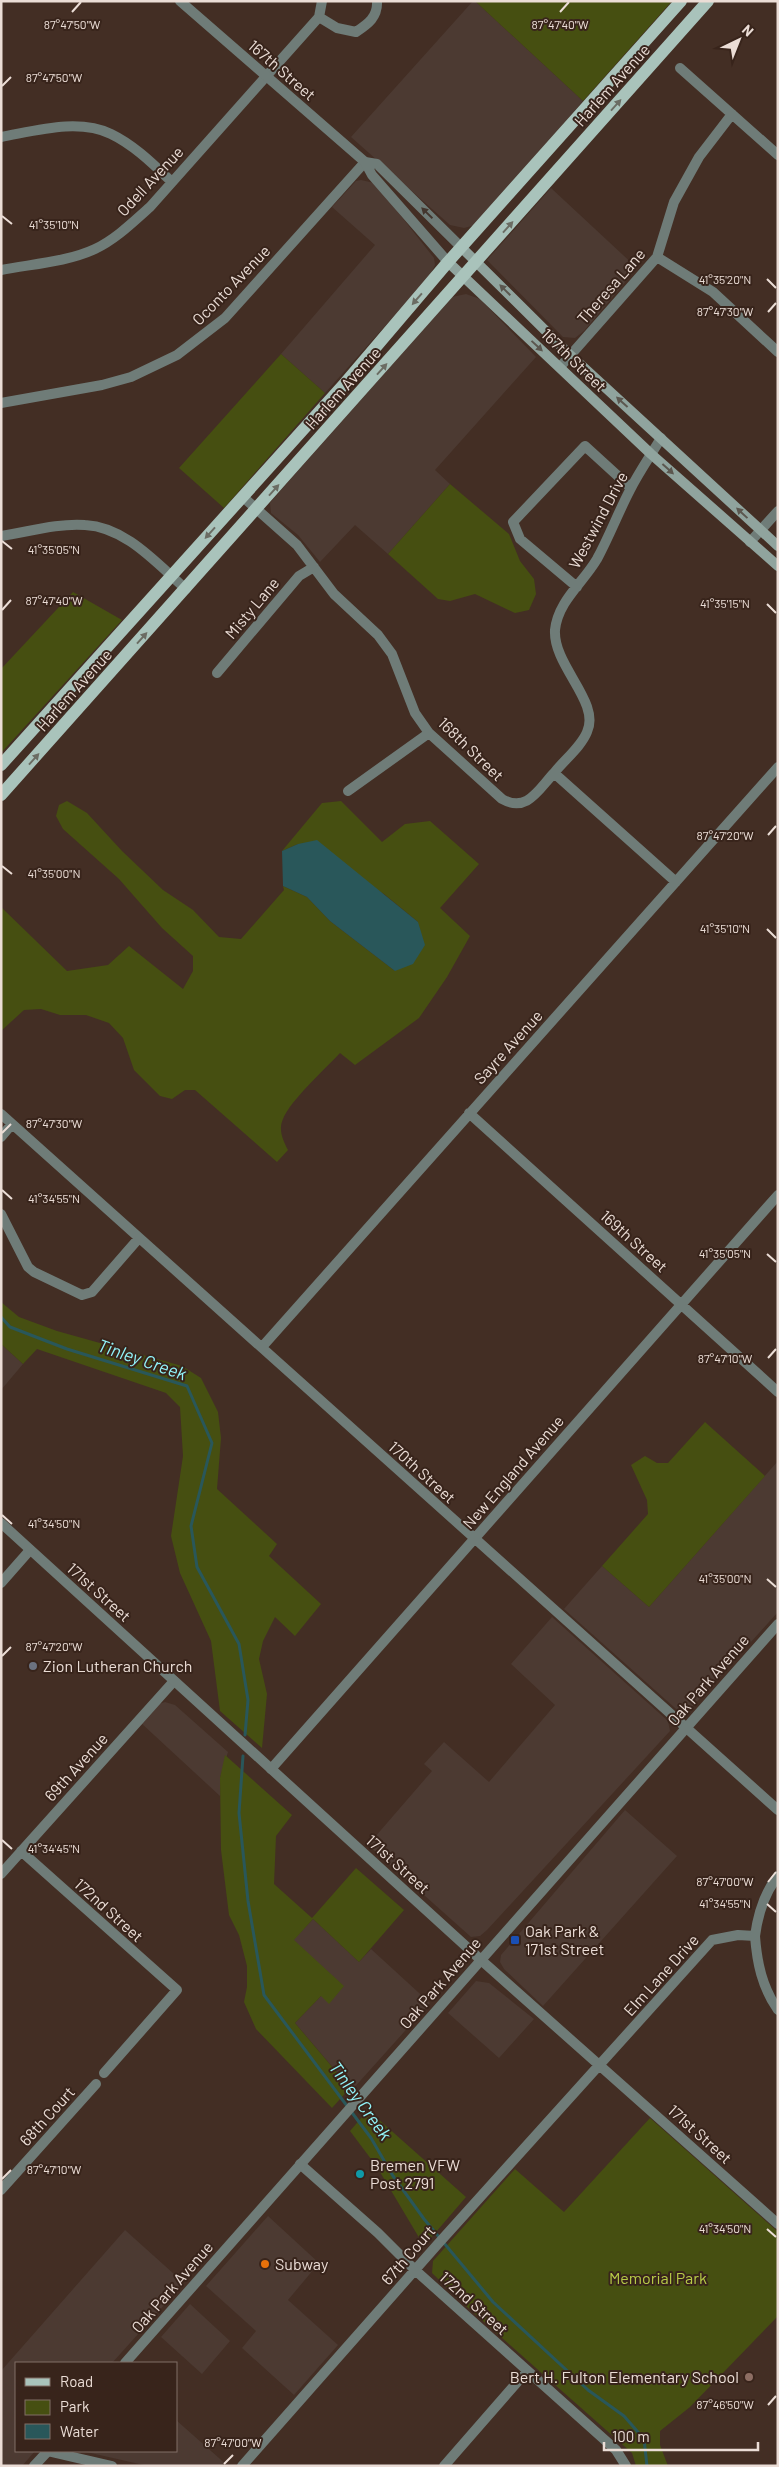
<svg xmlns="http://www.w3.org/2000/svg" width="779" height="2467" viewBox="0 0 779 2467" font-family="Barlow,sans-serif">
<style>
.commercial{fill:#4c3a32}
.green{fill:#464f11}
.water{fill:#29575a}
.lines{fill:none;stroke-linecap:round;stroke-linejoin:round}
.stream{stroke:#29575a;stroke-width:3}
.minor{stroke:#6f7c78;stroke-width:10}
.tertiary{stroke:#6f7c78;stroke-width:10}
.secondary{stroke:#90a49e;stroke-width:10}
.primary{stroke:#a9c3bb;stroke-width:12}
.oneway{fill:#6b6c63}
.oneway2{fill:#43362e}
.oneway3{fill:#5b574f}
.ticks{fill:none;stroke:#ebddd6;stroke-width:2}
.worship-dot{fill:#6b7280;stroke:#38241b;stroke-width:2}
.transit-dot{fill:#1a4fb4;stroke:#38241b;stroke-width:2}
.culture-dot{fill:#0f9aa8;stroke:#38241b;stroke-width:2}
.food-dot{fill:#e8710a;stroke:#38241b;stroke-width:2}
.education-dot{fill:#8d6e63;stroke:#38241b;stroke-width:2}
.labels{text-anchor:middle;stroke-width:4;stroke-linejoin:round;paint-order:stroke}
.street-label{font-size:16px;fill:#ebddd6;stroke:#38241b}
.poi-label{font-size:16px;fill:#ebddd6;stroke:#38241b;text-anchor:start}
.park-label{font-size:16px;fill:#b8cc48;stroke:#38241b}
.water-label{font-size:18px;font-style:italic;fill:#92f5fb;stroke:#38241b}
.ticks-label{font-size:12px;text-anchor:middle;fill:#ebddd6;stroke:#38241b;stroke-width:4;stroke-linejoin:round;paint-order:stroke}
</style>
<rect width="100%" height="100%" fill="#432e24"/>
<path class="commercial" d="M473,1H475L583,101L485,215L472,226L464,228L450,225L351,137Z
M361,180L374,183L379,188L434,258L435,265L429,277L325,393L281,354L375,245L332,207L356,181Z
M551,188L637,268L584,331L575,338L563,337L487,260Z
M466,294L480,299L536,357L435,470L450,484L388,554L355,525L320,562L298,535L271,513L270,503L273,499L452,297Z
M1,1344L23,1364L1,1390Z
M778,1461V1612L684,1716L564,1609L602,1566L649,1607Z
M552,1617L668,1721L670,1731L487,1930L480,1936L471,1937L368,1845L432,1771L424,1764L444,1742L489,1782L555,1705L511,1664Z
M165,1702L175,1705L228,1752L220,1778V1796L141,1723L156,1705Z
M625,1810L677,1856L543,2006L504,1969L500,1962L501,1955Z
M313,1919L359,1962L371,1949L430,2003L352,2090L295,2023L321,1996L293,1940Z
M476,1981L489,1983L534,2019L499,2058L448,2013Z
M268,2216L319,2263L288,2300L338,2345L294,2395L242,2348L256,2331L206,2286Z
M125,2230L184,2283L112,2363H16V2451H35L22,2466H1V2371Z
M190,2304L230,2341L202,2374L161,2337Z
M176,2420L228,2466H148L82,2451H176Z"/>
<path class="green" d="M475,1H672L583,101Z
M281,354L325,393L224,508L179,468Z
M450,484L509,534L520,561L534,579L536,594L529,610L515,613L475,594L450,601L438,599L388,554Z
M73,592L122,620L1,753V669Z
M67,801L87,813L122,851L163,890L193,910L219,937L241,939L284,890L283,886L307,897L330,921L395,971L418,922L384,894L298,844L282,851L322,803L341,801L382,842L405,824L430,821L479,864L440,908L470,936L447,977L419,1018L355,1065L340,1053C325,1069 290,1101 283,1119C278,1130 283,1140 288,1150L277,1162L195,1090H185L172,1099L160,1096L134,1070L123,1038L109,1023L86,1015H60L41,1009L24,1010L1,1031V907L67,971L108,965L129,946L183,989L193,971V956L162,928L119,879L63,829L56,816L59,805Z
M1,1302L19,1317L57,1331L182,1366L201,1378L218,1412L221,1438L217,1489L277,1544L269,1556L321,1604L295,1636L275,1617L263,1641L259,1659L267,1694L262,1748L220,1711L211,1641L180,1573L171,1536L183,1456L180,1407L166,1393L37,1349L23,1364L1,1344Z
M705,1422L765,1476L649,1607L602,1566L648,1514L647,1500L631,1465L645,1456L657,1463H668Z
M225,1755L292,1815L276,1836L274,1884L312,1918L356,1868L404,1910L359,1962L313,1919L294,1940L344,1986L329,2004L321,1996L295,2023L350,2088L332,2108L256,2029L244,2002L247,1987V1966L239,1935L229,1915L221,1850L220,1778Z
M368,2110L466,2197L424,2246L377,2167L350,2131Z
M650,2118L778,2232V2316L690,2407L660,2431V2445L668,2466H636L632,2453L466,2306L432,2273L433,2261L515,2169L564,2212Z"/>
<path class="water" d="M317,840L418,922L425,945L413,964L395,971L330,921L307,897L283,886L282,851L298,844Z"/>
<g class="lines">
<path class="stream" d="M1,1317L10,1327L67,1349L187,1386L212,1443L191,1526L197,1567L239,1644L248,1700L245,1735
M243,1756L239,1813L248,1901L264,1995L371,2138L393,2176L424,2219L493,2302L588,2390L624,2416L644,2439L647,2466"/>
<path class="minor" d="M319,17L337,28L356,32C368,24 378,17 377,1
M319,17L322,1
M680,68L778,155
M1,137C35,131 78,118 111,134C134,145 153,164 172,182
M657,257L713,292L778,352
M1,270C32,264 67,262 95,249C116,239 133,222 150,207L319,17
M560,367L657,257L674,202L699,157L732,114
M1,403L102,385L131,377L177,355L225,318L365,162
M243,497L297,545L334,594L378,635L392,654L415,713L429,733L502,799C527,813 538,790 554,773L676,882
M1,536C28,532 57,523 85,525C126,527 157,564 186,589
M750,542L778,511
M577,587L520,539L513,522L585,446L631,488
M217,673L299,576L314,567
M554,773C564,760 581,747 587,732C601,702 553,666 555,630C558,601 583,583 597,559C609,537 618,513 630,490C639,472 651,455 661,438
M348,791L429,733
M469,1113L778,1392
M1,1114L778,1810
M1,1137L12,1124
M1,1214L28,1267L34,1272L82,1295L92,1292L139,1238
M262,1347L778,767
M1,1583L30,1550
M271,1769L778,1195
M21,1851L177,1990L104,2073
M1,1874L174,1681
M755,1936C757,1963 762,1987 778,2010
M481,1960L778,2224
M300,2164L378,2233L415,2270L616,2450L626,2466
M1,2190L96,2084
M47,2451L112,2466
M242,2466L437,2245L712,1940L738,1935L755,1936C758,1914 764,1893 778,1876
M444,2466L527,2371"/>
<path class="tertiary" d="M180,1L365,162L372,175L448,262
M365,162L377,164L461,247
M1,1523L481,1960
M125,2363L778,1624
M34,2466L48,2451"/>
<path class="secondary" d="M461,247L570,355L778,546
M448,262L651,454L778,566"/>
<path class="primary" d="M1,765L346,382L448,262L681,1
M1,795L708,1"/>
</g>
<defs><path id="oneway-solid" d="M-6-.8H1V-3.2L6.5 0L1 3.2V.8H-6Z" transform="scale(1.25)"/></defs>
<g class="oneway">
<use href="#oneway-solid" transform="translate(616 105) rotate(-48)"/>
<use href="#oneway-solid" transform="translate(508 227) rotate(-48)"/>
<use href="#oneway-solid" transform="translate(417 299) rotate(131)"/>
<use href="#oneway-solid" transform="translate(382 369) rotate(-48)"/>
<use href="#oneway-solid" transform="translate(274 490) rotate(-48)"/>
<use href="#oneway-solid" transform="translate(210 533) rotate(132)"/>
<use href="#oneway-solid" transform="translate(142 638) rotate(-48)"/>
<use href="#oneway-solid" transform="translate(34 759) rotate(-48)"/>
</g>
<use class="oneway2" href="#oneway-solid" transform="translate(427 213) rotate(-136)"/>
<g class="oneway3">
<use href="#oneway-solid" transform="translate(505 290) rotate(-135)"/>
<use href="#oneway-solid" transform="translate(537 346) rotate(43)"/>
<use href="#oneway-solid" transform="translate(622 402) rotate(-138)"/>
<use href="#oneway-solid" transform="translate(668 469) rotate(42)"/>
<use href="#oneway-solid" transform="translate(742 513) rotate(-137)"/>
</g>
<path class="ticks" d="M72,12L81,2M560,12L569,2M2,86L11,77M2,216L12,224M767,279L776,288M768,312L776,303M2,541L12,549M767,604L776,613M2,610L11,600M768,835L776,826M2,866L12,874M767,929L776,938M2,1133L11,1124M2,1190L12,1199M767,1254L776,1262M768,1358L776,1349M2,1515L12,1524M767,1579L776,1587M2,1656L11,1647M2,1840L12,1849M768,1882L776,1872M767,1904L776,1912M2,2179L11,2170M767,2229L776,2237M768,2405L776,2396M224,2464L233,2455"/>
<circle class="worship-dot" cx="33" cy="1666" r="5"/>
<rect class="transit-dot" x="510" y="1935" width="10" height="10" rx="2.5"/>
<circle class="culture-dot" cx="360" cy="2174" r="5"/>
<circle class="food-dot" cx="265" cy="2264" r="5"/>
<circle class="education-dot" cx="749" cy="2377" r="5"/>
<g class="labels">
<g class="street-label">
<text transform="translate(282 70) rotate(41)" y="6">167th Street</text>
<text transform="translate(612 85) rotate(-48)" y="6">Harlem Avenue</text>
<text transform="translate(150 181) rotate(-47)" y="6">Odell Avenue</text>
<text transform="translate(231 285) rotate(-46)" y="6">Oconto Avenue</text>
<text transform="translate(611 286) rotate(-49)" y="6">Theresa Lane</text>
<text transform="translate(574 360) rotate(44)" y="6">167th Street</text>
<text transform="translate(343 388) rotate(-48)" y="6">Harlem Avenue</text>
<text transform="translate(598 520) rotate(-62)" y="6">Westwind Drive</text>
<text transform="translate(252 608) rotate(-50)" y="6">Misty Lane</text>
<text transform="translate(74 690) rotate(-48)" y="6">Harlem Avenue</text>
<text transform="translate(471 749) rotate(44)" y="6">168th Street</text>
<text transform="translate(508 1047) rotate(-48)" y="6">Sayre Avenue</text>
<text transform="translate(634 1241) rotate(42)" y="6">169th Street</text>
<text transform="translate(422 1472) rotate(42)" y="6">170th Street</text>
<text transform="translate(513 1472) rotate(-49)" y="6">New England Avenue</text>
<text transform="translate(99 1592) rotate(42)" y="6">171st Street</text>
<text transform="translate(708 1680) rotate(-49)" y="6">Oak Park Avenue</text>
<text transform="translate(76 1767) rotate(-48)" y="6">69th Avenue</text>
<text transform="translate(398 1864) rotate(42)" y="6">171st Street</text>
<text transform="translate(109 1910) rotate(42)" y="6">172nd Street</text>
<text transform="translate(661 1975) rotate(-48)" y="6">Elm Lane Drive</text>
<text transform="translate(440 1983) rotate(-49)" y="6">Oak Park Avenue</text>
<text transform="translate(47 2116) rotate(-48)" y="6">68th Court</text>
<text transform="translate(700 2134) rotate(42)" y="6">171st Street</text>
<text transform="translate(408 2255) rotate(-49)" y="6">67th Court</text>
<text transform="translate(172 2287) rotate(-49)" y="6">Oak Park Avenue</text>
<text transform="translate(474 2303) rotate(42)" y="6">172nd Street</text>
</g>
<g class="poi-label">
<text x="43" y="1672">Zion Lutheran Church</text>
<text x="525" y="1937">Oak Park &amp;<tspan x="525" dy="18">171st Street</tspan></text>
<text x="370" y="2171">Bremen VFW<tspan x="370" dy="18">Post 2791</tspan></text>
<text x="275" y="2270">Subway</text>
<text x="739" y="2383" text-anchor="end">Bert H. Fulton Elementary School</text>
</g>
<g class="park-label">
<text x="658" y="2284">Memorial Park</text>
</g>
<g class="water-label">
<text transform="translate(142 1360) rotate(19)" y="6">Tinley Creek</text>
<text transform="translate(360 2101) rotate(54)" y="6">Tinley Creek</text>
</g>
</g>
<g class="ticks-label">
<text x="72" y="29">87°47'50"W</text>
<text x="560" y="29">87°47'40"W</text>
<text x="54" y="82">87°47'50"W</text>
<text x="54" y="229">41°35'10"N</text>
<text x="725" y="284">41°35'20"N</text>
<text x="725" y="316">87°47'30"W</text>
<text x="54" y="554">41°35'05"N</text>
<text x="54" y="605">87°47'40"W</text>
<text x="725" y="608">41°35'15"N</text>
<text x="725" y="840">87°47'20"W</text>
<text x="54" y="878">41°35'00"N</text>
<text x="725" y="933">41°35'10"N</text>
<text x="54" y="1128">87°47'30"W</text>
<text x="54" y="1203">41°34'55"N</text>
<text x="725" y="1258">41°35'05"N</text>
<text x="725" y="1363">87°47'10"W</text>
<text x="54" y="1528">41°34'50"N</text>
<text x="725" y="1583">41°35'00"N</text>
<text x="54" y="1651">87°47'20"W</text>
<text x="54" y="1853">41°34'45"N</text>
<text x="725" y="1886">87°47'00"W</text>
<text x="725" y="1908">41°34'55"N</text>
<text x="54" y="2174">87°47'10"W</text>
<text x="725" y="2233">41°34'50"N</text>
<text x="725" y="2409">87°46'50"W</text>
<text x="233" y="2447">87°47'00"W</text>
</g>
<rect width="779" height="2467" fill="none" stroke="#ebddd6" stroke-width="5"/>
<rect x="15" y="2362" width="162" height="90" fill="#38241b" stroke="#806e66"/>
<rect x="25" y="2378" width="25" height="8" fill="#a9c3bb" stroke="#806e66"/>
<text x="60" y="2387" font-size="15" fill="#ebddd6">Road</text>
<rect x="25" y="2400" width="25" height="15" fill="#464f11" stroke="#806e66"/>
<text x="60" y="2412" font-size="15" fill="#ebddd6">Park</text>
<rect x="25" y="2424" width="25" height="15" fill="#29575a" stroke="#806e66"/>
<text x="60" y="2437" font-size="15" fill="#ebddd6">Water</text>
<g transform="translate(739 40) rotate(43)" stroke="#38241b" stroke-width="4" paint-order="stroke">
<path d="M0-4L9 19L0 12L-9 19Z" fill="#ebddd6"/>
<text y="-8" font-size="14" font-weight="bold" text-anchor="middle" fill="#ebddd6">N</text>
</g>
<path d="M604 2442v8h154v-8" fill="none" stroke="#ebddd6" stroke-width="2.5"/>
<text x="612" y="2442" font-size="15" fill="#ebddd6" stroke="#38241b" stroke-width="4" paint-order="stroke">100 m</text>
</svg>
